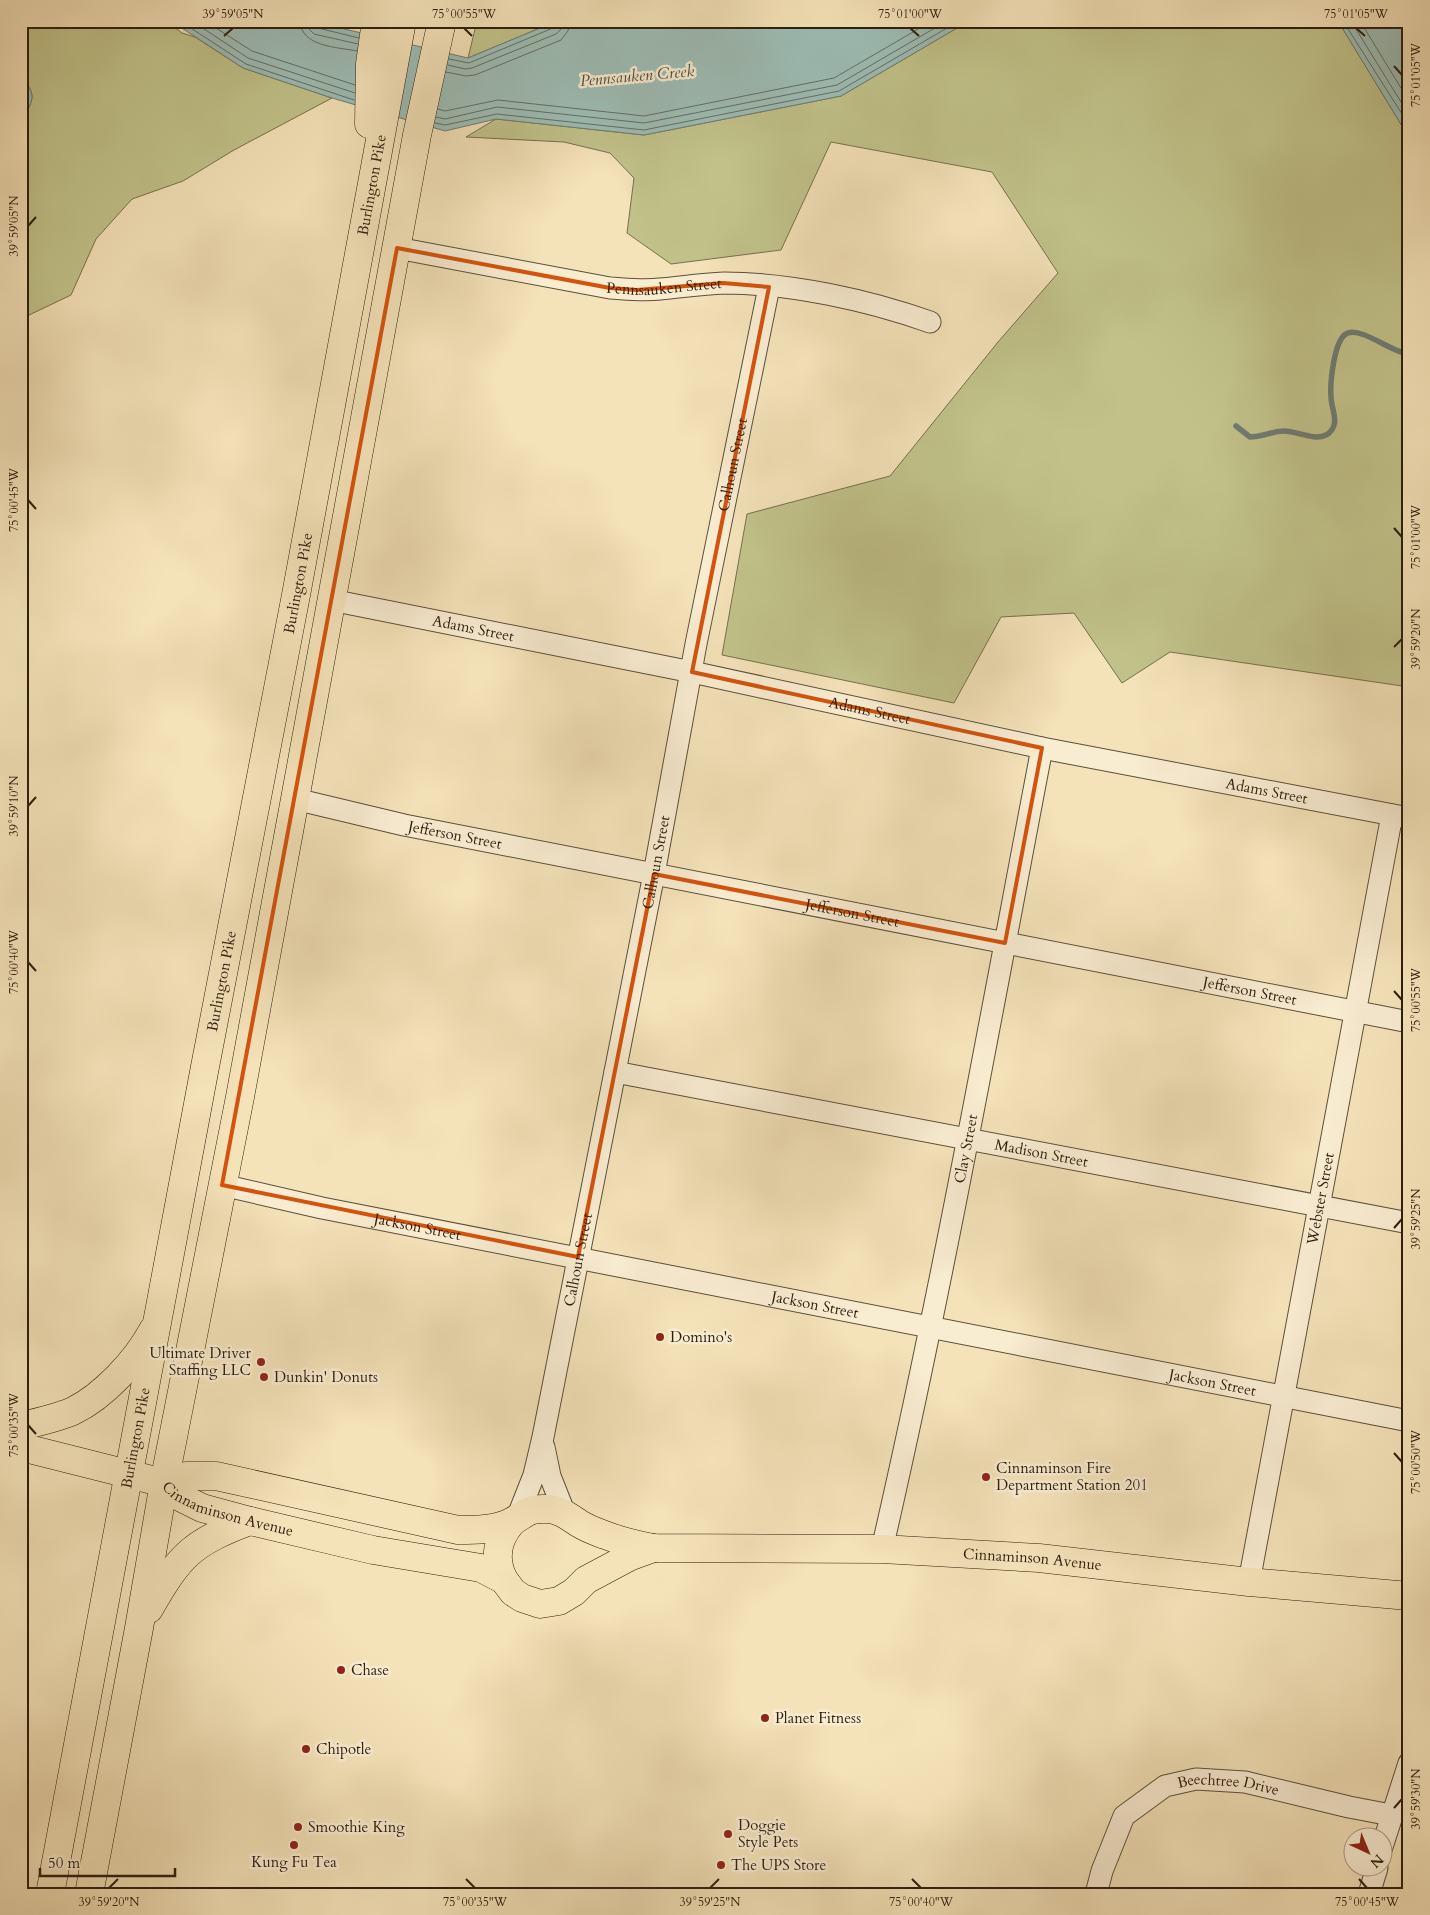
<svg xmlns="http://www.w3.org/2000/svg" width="1430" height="1915" viewBox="0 0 1430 1915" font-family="Cardo,serif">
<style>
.green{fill:#c1c28a;stroke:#76704c}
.water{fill:#9dbdb6;stroke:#6f7d72}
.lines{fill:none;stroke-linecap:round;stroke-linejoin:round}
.shore{stroke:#646e62;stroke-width:1}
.stream{stroke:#6f7d72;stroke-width:5.5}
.minor-casing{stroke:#5d4f38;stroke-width:23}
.major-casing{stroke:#2b1e0d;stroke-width:29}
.highway-casing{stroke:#2b1e0d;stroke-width:29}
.minor{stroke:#f8ecd1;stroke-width:21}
.major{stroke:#f4e2b8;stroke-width:28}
.highway{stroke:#f4e2b8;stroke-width:28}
.marked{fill:none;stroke:#d5530c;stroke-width:4;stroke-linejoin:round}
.ticks{fill:none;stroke:#2b1e0d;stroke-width:2}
.poi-dot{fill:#8f2418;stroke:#f8ecd1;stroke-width:2}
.labels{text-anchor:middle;stroke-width:5;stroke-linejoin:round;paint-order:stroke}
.street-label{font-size:15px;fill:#2b1e0d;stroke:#f8ecd1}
.poi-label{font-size:15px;fill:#2b1e0d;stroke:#f8ecd1;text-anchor:start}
.water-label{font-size:16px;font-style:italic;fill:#4d4e40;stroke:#f8ecd1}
.neatline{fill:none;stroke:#2b1e0d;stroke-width:2}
.ticks-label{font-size:12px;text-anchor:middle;fill:#2b1e0d}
</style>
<rect width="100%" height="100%" fill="#f4e2b8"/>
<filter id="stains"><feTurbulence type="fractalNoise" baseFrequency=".004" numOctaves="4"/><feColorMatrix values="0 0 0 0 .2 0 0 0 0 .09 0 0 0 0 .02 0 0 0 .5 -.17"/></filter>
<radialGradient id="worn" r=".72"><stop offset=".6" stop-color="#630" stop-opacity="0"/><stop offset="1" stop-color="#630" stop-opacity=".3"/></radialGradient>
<path class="green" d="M21,21H166L182,33L195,37L243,68L332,98L234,150L183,181L132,199L96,239L71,295L25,317L21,329V122C32,101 39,96 21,77Z
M477,21H557L468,58Z
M969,21H1338L1402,126L1409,131V687L1170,652L1122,683L1074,613L1001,617L954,703L722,655L747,514L890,476L998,342L1058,273L992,172L831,142L781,250L671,264L627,233L634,178L610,153L564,142L466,137L496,119L644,135L841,96Z"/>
<path class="water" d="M171,21H317L319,23L468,58L557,21H969L841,96L644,135L496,119L445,131L332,98L243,68Z
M1338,21H1409V131L1402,126Z
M21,77C39,97 32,100 21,122Z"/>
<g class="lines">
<path class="shore" d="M180,21L246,64L354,100
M192,21L248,58L355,93
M205,21L252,51L355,85
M300,21C301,47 337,47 357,51
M308,21L309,29L314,34L358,44
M314,21L315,26L318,28L359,38
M1343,21L1409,125
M1351,21L1409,115
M1360,21L1409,101
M449,59L469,63L553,28L556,25V21
M448,65L465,69L472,68L556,34L561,29L563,21
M446,72L466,76L475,75L561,40L568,31L570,21
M438,109L445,111L498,100L644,116L834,78L932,21
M436,117L445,119L497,107L644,123L837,85L947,21
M435,123L445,125L497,114L644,130L839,91L959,21"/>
<path class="stream" d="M1236,426L1250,437C1262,437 1273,431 1284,431C1297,431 1314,441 1326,435C1342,426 1331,409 1331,397C1330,383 1334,337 1348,333C1363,328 1393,353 1409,354"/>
<g class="minor-casing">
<g id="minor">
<path id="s1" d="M397,248L610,288C627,289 643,291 660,289C682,287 702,284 724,283C790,283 868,300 930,322"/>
<path id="s2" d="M331,600L692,672L1042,748L1409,818"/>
<path id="s3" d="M295,799L404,825L1409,1022"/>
<path id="s4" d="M615,1072L1409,1223"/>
<path id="s5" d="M222,1185L322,1208L1409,1421"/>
<path d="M544,1447L550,1476L565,1514"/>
<path id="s6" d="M517,1518L534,1475L543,1437L654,874L696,644L769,287"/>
<path id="s7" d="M882,1549C943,1284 991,1015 1042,748"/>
<path id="s8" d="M1249,1582L1392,815"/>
<path d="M1382,1847L1409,1763"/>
<path id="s9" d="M1096,1894L1102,1871L1124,1816L1165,1786L1196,1779L1245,1782L1349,1807L1391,1815"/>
<path d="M1369,1894L1377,1868"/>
</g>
</g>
<g class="major-casing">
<g id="major">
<path id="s10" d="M21,1447L164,1483L176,1495L202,1508L250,1521L373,1550L481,1568L504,1580L513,1592L522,1598L540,1604L559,1601L574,1592L586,1580L631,1556L653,1548"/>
<path id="s11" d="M164,1483L186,1476H216L458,1530C475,1530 495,1530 511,1522C525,1515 527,1508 546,1509C560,1509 569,1517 580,1524C588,1529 597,1532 605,1535C620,1541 637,1545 653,1548L882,1549L1039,1558L1249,1582L1409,1596"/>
<path d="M504,1580C493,1559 497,1539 512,1522"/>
</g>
</g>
<g class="highway-casing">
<g id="highway">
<path d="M369,124L370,64L376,21"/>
<path d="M21,1426C39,1422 57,1418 73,1411C104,1396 137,1360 153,1330"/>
<path d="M149,1609C180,1555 191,1543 250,1521"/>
<path id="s12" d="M50,1894L204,1072L296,595L402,21"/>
<path d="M89,1894L139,1628L164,1483L240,1097L295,799L417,135L442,21"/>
</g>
</g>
<use href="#minor" class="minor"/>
<use href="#major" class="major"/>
<use href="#highway" class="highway"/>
</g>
<path class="marked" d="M397,248L610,288L637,290L723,283L769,287L692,672L1042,748L1005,943L654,874L578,1257L222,1185Z"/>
<path class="ticks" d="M464,28L472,36M910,28L919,36M1356,28L1365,36M224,36L233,28M1394,66L1402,75M28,226L36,217M28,500L36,509M1394,528L1402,537M1394,647L1402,639M28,806L36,797M28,962L36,971M1394,991L1402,1000M1394,1228L1402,1219M28,1425L36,1434M1394,1453L1402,1462M1394,1808L1402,1799M466,1879L475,1888M912,1879L921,1888M1359,1879L1367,1888M109,1888L118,1879M710,1888L719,1879"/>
<g class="poi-dot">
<circle cx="660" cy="1337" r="5"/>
<circle cx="261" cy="1362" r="5"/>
<circle cx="264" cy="1377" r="5"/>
<circle cx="986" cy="1477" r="5"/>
<circle cx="341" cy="1670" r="5"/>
<circle cx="765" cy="1718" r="5"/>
<circle cx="306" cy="1749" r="5"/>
<circle cx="298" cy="1827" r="5"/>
<circle cx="728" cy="1834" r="5"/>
<circle cx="294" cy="1845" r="5"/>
<circle cx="721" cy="1865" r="5"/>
</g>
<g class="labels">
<g class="street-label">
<text dy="5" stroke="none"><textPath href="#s12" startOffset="1739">Burlington Pike</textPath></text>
<text dy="5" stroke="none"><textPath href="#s1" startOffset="271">Pennsauken Street</textPath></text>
<text dy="5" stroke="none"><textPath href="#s6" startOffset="1076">Calhoun Street</textPath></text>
<text dy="5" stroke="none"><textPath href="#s12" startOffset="1334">Burlington Pike</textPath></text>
<text dy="5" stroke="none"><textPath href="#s2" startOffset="145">Adams Street</textPath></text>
<text dy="5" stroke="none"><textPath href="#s2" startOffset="550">Adams Street</textPath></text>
<text dy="5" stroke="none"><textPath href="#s2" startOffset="955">Adams Street</textPath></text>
<text dy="5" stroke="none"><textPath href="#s3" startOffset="164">Jefferson Street</textPath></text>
<text dy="5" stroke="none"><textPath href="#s6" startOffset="671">Calhoun Street</textPath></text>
<text dy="5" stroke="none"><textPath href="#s3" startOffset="569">Jefferson Street</textPath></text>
<text dy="5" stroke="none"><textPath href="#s12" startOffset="929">Burlington Pike</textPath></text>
<text dy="5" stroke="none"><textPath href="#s3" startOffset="974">Jefferson Street</textPath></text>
<text dy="5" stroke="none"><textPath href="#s7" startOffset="409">Clay Street</textPath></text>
<text dy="5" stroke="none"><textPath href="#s4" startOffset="434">Madison Street</textPath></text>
<text dy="5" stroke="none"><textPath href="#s8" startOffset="390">Webster Street</textPath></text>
<text dy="5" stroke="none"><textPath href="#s5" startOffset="200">Jackson Street</textPath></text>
<text dy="5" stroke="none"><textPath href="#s6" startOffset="266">Calhoun Street</textPath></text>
<text dy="5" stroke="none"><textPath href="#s5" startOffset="605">Jackson Street</textPath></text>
<text dy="5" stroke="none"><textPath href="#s5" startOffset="1010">Jackson Street</textPath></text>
<text dy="5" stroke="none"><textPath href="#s12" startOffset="464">Burlington Pike</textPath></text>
<text dy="5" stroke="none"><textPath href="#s10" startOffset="218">Cinnaminson Avenue</textPath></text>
<text dy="5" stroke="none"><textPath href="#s11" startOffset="888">Cinnaminson Avenue</textPath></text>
<text dy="5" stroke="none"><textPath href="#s9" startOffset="198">Beechtree Drive</textPath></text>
</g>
<g class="poi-label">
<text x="670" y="1342">Domino's</text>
<text x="251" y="1358" text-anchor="end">Ultimate Driver<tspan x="251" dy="17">Staffing LLC</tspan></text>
<text x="274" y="1382">Dunkin' Donuts</text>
<text x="996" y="1473">Cinnaminson Fire<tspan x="996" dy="17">Department Station 201</tspan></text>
<text x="351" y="1675">Chase</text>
<text x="775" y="1723">Planet Fitness</text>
<text x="316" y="1754">Chipotle</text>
<text x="738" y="1830">Doggie<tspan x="738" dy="17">Style Pets</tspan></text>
<text x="308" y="1832">Smoothie King</text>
<text x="294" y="1867" text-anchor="middle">Kung Fu Tea</text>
<text x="731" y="1870">The UPS Store</text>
</g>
<g class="water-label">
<text transform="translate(637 75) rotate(-5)" y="6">Pennsauken Creek</text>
</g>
</g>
<rect width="1430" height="1915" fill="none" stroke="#f4e2b8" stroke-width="55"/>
<g transform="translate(1368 1852) rotate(136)"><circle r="24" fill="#f8ecd1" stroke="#a69a83"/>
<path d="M0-4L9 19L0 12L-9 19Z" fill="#8f2418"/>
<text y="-8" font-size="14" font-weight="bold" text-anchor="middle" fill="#2b1e0d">N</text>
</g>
<path d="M40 1868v8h135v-8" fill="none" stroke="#2b1e0d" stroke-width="2.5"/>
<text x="48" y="1868" font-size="15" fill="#2b1e0d" stroke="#f8ecd1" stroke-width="4" paint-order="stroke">50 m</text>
<rect x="28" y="28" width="1374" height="1860" class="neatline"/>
<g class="ticks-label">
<text x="233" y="18">39°59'05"N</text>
<text x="464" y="18">75°00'55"W</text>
<text x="910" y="18">75°01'00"W</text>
<text x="1356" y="18">75°01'05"W</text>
<text transform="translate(1416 75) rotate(-90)" y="4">75°01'05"W</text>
<text transform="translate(14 226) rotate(-90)" y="4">39°59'05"N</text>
<text transform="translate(14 500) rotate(-90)" y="4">75°00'45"W</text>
<text transform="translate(1416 537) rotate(-90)" y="4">75°01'00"W</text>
<text transform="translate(1416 639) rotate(-90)" y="4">39°59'20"N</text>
<text transform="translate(14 806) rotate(-90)" y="4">39°59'10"N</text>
<text transform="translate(14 962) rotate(-90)" y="4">75°00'40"W</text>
<text transform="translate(1416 1000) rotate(-90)" y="4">75°00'55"W</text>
<text transform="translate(1416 1219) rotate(-90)" y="4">39°59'25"N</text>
<text transform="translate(14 1425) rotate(-90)" y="4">75°00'35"W</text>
<text transform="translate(1416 1462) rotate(-90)" y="4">75°00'50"W</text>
<text transform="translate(1416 1799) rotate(-90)" y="4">39°59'30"N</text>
<text x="109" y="1906">39°59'20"N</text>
<text x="475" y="1906">75°00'35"W</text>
<text x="710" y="1906">39°59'25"N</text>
<text x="921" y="1906">75°00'40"W</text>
<text x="1367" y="1906">75°00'45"W</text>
</g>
<rect width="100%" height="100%" filter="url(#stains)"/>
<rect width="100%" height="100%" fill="url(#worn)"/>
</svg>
